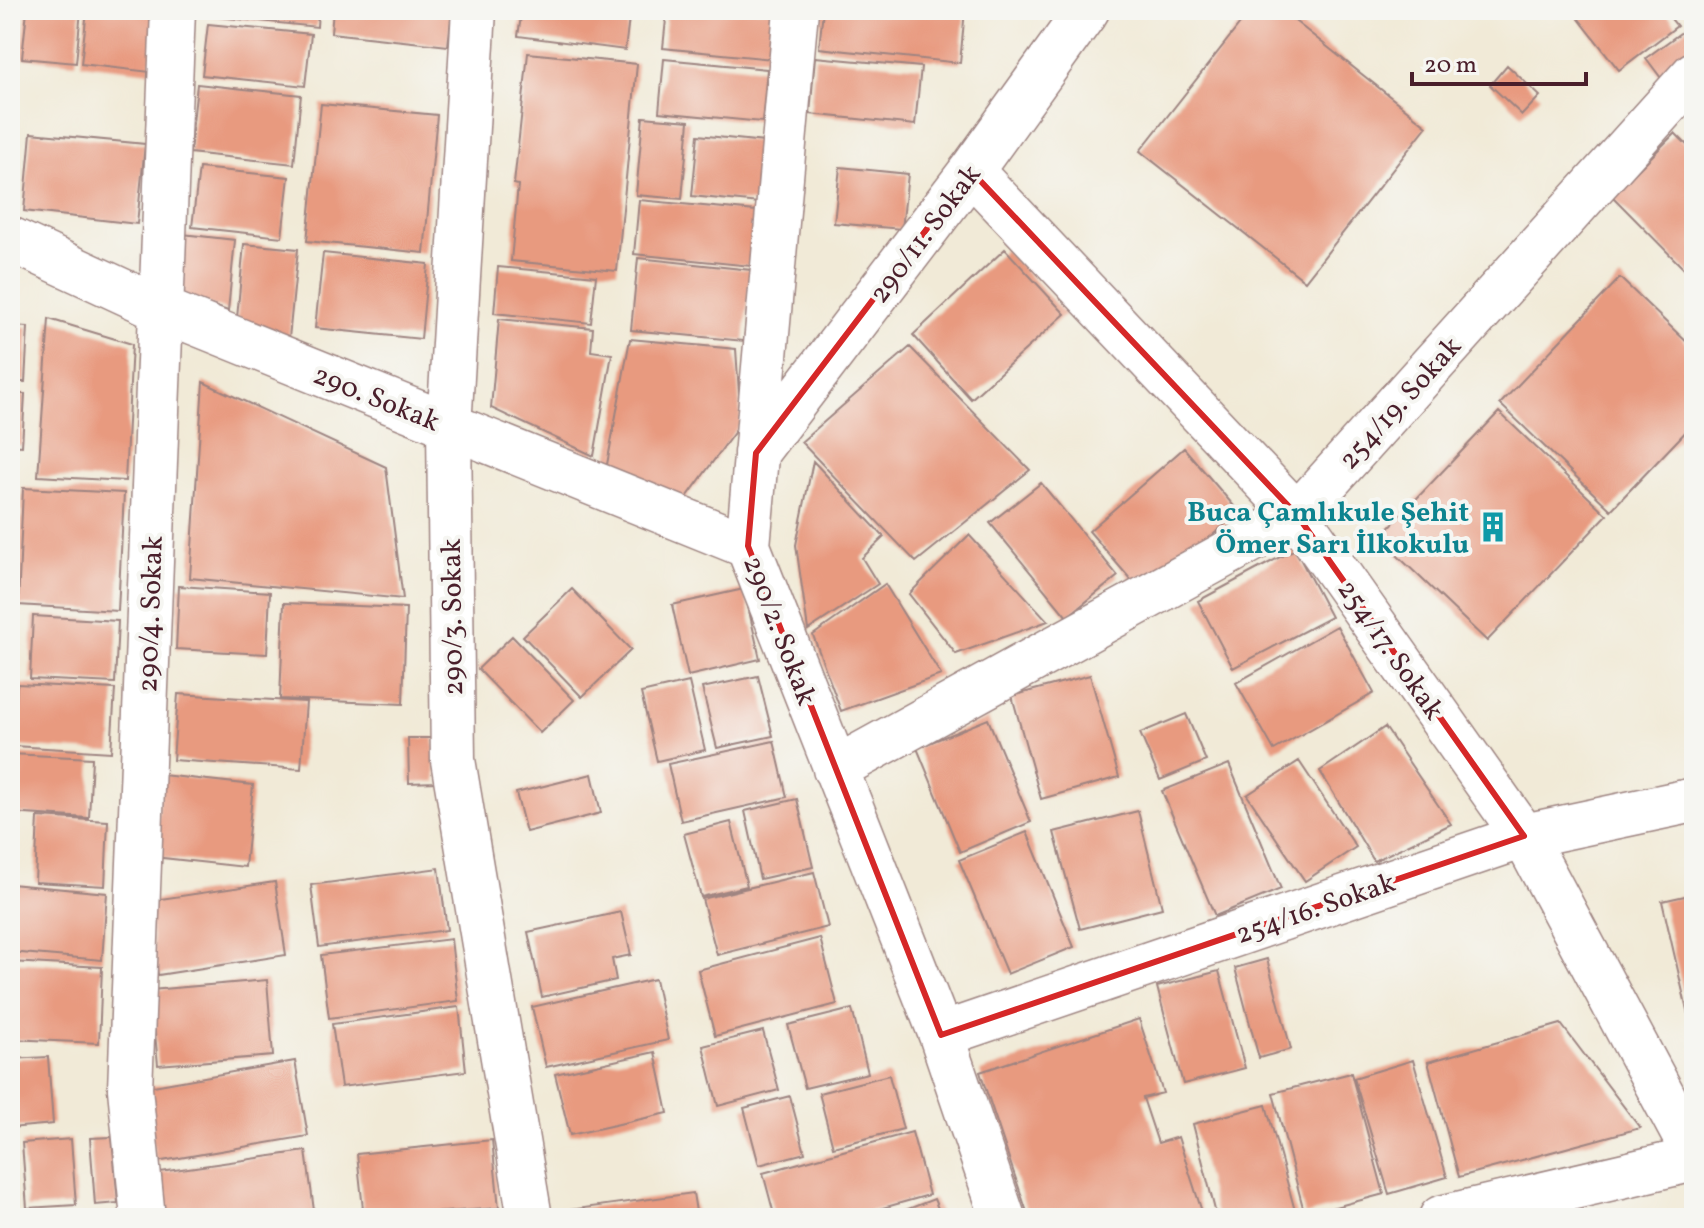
<svg xmlns="http://www.w3.org/2000/svg" width="1704" height="1228" viewBox="0 0 1704 1228" font-family="Vollkorn,serif">
<style>
.building{fill:#e89a7f}
.lines{fill:none;stroke-linecap:round;stroke-linejoin:round}
.minor-casing{stroke:#9e8481;stroke-width:47}
.minor{stroke:#fff;stroke-width:44}
.marked{fill:none;stroke:#d62828;stroke-width:6;stroke-linejoin:round}
.labels{text-anchor:middle;stroke-width:8;stroke-linejoin:round;paint-order:stroke}
.street-label{font-size:28px;fill:#4a1f2b;stroke:#f6f6f2}
.culture-label{font-size:28px;font-weight:bold;fill:#0d838f;stroke:#f6f6f2;text-anchor:end}
</style>
<rect width="100%" height="100%" fill="#f6f6f2"/>
<filter id="ink" filterUnits="userSpaceOnUse"><feTurbulence type="fractalNoise" baseFrequency=".0125" numOctaves="2"/><feDisplacementMap in="SourceGraphic" scale="16" xChannelSelector="R" yChannelSelector="G"/><feConvolveMatrix kernelMatrix="1 2 1 2 8 2 1 2 1" color-interpolation-filters="sRGB"/></filter>
<filter id="wash" filterUnits="userSpaceOnUse"><feTurbulence type="fractalNoise" baseFrequency=".006" numOctaves="4" result="noise"/><feDisplacementMap in="SourceGraphic" scale="32" xChannelSelector="R" yChannelSelector="G"/><feGaussianBlur stdDeviation="1.8" result="paint"/><feColorMatrix in="noise" values="0 0 0 0 0 0 0 0 0 0 0 0 0 0 0 0 0 1.4 0 .05"/><feComposite in="paint" operator="in"/></filter>
<g filter="url(#wash)">
<rect width="100%" height="100%" fill="#f1ead7"/>
<g id="blocks">
<path class="building" d="M10,10H19L14,55L10,54Z
M27,10H81L76,63L22,58Z
M87,10H156L150,72L81,64Z
M201,10H318L317,27L200,15Z
M333,10H452L448,46L331,33Z
M522,10H630L625,50L518,36Z
M667,10H776L772,59L663,48Z
M823,10H965L960,63L819,48Z
M1251,10H1281L1427,126L1305,281L1140,151Z
M1572,10H1664L1677,26L1619,70Z
M1694,23V60L1664,82L1646,58Z
M208,24L311,34L305,86L202,75Z
M528,53L637,64L617,271L511,261L518,185L514,184Z
M815,57L921,67L915,125L810,114Z
M664,59L767,69L762,122L659,112Z
M1507,65L1540,96L1522,115L1490,85Z
M197,84L301,95L294,164L190,153Z
M321,104L437,115L424,253L307,241Z
M643,117L689,121L682,199L636,195Z
M31,133L145,144L137,224L24,211Z
M1675,133L1694,152V273L1691,276L1612,196Z
M698,135L764,142L759,203L692,196Z
M840,167L908,174L902,229L834,223Z
M199,168L289,177L282,237L192,227Z
M639,200L756,211L751,266L634,254Z
M182,234L235,240L228,311L176,293Z
M244,244L298,249L289,338L237,318Z
M1005,249L1065,314L971,399L913,335Z
M323,253L428,264L421,339L315,328Z
M638,258L751,270L744,341L631,330Z
M498,267L596,276L591,323L494,313Z
M1620,278L1694,349V423L1611,510L1500,404Z
M49,319L132,344L125,481L38,476Z
M499,319L593,328L591,351L612,354L594,456L491,408Z
M10,326L28,327L25,382H10Z
M630,339L736,349L741,423L682,504L606,470Z
M910,347L1030,470L916,562L801,442Z
M203,382L386,467L403,599L190,578Z
M10,394H25L22,446L10,445Z
M1499,412L1607,515L1487,641L1379,538Z
M1184,448L1239,512L1144,595L1089,531Z
M813,461L884,537L862,558L878,584L808,630L796,545Z
M1041,483L1118,576L1067,617L990,523Z
M23,488L124,493L118,611L18,605Z
M969,535L1048,621L956,654L909,594Z
M1295,549L1331,617L1233,668L1198,601Z
M885,584L941,675L841,711L813,635Z
M179,586L270,592L267,654L176,649Z
M572,589L631,650L582,697L523,636Z
M744,589L760,659L688,676L672,605Z
M284,603L406,608L403,704L280,699Z
M33,616L118,621L115,683L30,679Z
M1337,626L1374,693L1274,750L1236,683Z
M512,636L574,700L540,733L478,669Z
M1090,675L1119,777L1041,799L1012,696Z
M758,676L773,736L717,748L702,688Z
M689,682L705,750L657,761L641,693Z
M17,684L115,689L111,752L14,746Z
M178,694L306,702L301,769L173,760Z
M1186,714L1206,761L1160,780L1140,733Z
M988,719L1031,822L960,852L917,748Z
M1385,727L1451,824L1374,861L1320,771Z
M408,738H434L436,782L409,783Z
M774,741L787,797L681,821L668,764Z
M10,754L92,758L89,818L10,813Z
M1299,761L1356,847L1305,881L1247,795Z
M1229,764L1281,889L1215,916L1162,791Z
M592,774L601,813L526,832L516,793Z
M162,775L253,785L245,867L154,857Z
M797,799L813,867L760,879L745,811Z
M1138,811L1162,908L1080,929L1054,832Z
M38,817L108,821L105,886L35,882Z
M731,822L747,886L701,897L684,834Z
M1027,832L1074,947L1007,974L959,860Z
M439,868L447,930L319,947L311,885Z
M814,872L828,927L717,955L702,899Z
M275,882L286,955L158,975L147,901Z
M10,884L107,893L102,960L10,952Z
M1694,894V1036H1693L1662,901Z
M621,912L631,955L612,959L616,980L542,997L528,932Z
M820,938L837,1004L715,1036L698,970Z
M451,939L458,1001L329,1018L321,955Z
M1267,959L1291,1049L1259,1058L1235,968Z
M10,962L102,967L99,1043L10,1039Z
M1219,971L1245,1068L1183,1084L1157,987Z
M655,979L668,1040L546,1067L532,1007Z
M267,980L273,1056L158,1065L151,990Z
M459,1007L466,1071L341,1087L332,1024Z
M852,1009L868,1073L805,1088L788,1025Z
M1139,1019L1163,1093L1143,1098L1158,1143L1178,1137L1204,1218H1029L980,1072Z
M1561,1024L1640,1128L1459,1177L1428,1062Z
M763,1031L779,1090L718,1106L703,1046Z
M655,1052L668,1113L570,1135L555,1074Z
M48,1057L53,1124L10,1128V1059Z
M1413,1060L1447,1177L1389,1194L1354,1078Z
M295,1061L308,1136L156,1162L142,1088Z
M1351,1073L1384,1194L1305,1215L1273,1093Z
M889,1075L903,1129L833,1147L819,1093Z
M790,1096L805,1153L759,1165L744,1108Z
M1266,1105L1297,1218H1217L1193,1124Z
M912,1132L929,1195L847,1218H775L763,1173Z
M112,1137L118,1203L95,1205L90,1138Z
M71,1139L76,1205L27,1208L22,1143Z
M492,1140L499,1208L364,1218L357,1154Z
M306,1151L315,1218H159L153,1173Z
M693,1193L697,1218H571L569,1210Z
M934,1199L942,1218H885Z"/>
</g>
</g>
<g filter="url(#ink)">
<use href="#blocks" fill-opacity="0" stroke="#9e8481" stroke-width="2"/>
<g class="lines">
<g class="minor-casing">
<path id="minor" d="M474,10L449,427L453,760L530,1218
M796,10L748,546L941,1035L1003,1218
M971,171L1297,515L1524,836L1694,1154
M10,239L161,309L748,546
M756,453L971,171L1087,10
M835,769L1297,515L1694,74
M941,1035L1524,836L1694,800
M143,1218L130,1089L173,10
M1441,1218L1694,1159"/>
</g>
<use href="#minor" class="minor"/>
</g>
</g>
<path class="marked" d="M971,171L1297,515L1524,836L941,1035L748,546L756,453Z"/>
<defs>
<g id="building-bare" transform="scale(2.4)"><path d="M-4-6H4V6H1V3H-1V6H-4ZM-2.5-4.3h1.7v1.8h-1.7ZM.8-4.3h1.7v1.8H.8ZM-2.5-1h1.7V.8h-1.7ZM.8-1h1.7V.8H.8Z" fill="#0f9aa8" stroke="#f6f6f2" stroke-width="2.5" paint-order="stroke"/></g>
</defs>
<g fill-rule="evenodd">
<use href="#building-bare" x="1493" y="527"/>
</g>
<g class="labels">
<g class="street-label">
<text transform="translate(924 233) rotate(-53)" y="10">290/11. Sokak</text>
<text transform="translate(377 397) rotate(22)" y="10">290. Sokak</text>
<text transform="translate(1399 402) rotate(-48)" y="10">254/19. Sokak</text>
<text transform="translate(149 614) rotate(-88)" y="10">290/4. Sokak</text>
<text transform="translate(451 617) rotate(-91)" y="10">290/3. Sokak</text>
<text transform="translate(781 630) rotate(69)" y="10">290/2. Sokak</text>
<text transform="translate(1392 649) rotate(55)" y="10">254/17. Sokak</text>
<text transform="translate(1315 907) rotate(-19)" y="10">254/16. Sokak</text>
</g>
<g class="culture-label">
<text x="1469" y="521">Buca Çamlıkule Şehit<tspan x="1469" dy="32">Ömer Sarı İlkokulu</tspan></text>
</g>
</g>
<rect width="1704" height="1228" fill="none" stroke="#f6f6f2" stroke-width="40"/>
<path d="M1412 72v12h174v-12" fill="none" stroke="#4a1f2b" stroke-width="4"/>
<text x="1424" y="72" font-size="24" fill="#4a1f2b" stroke="#f6f6f2" stroke-width="6" paint-order="stroke">20 m</text>
</svg>
